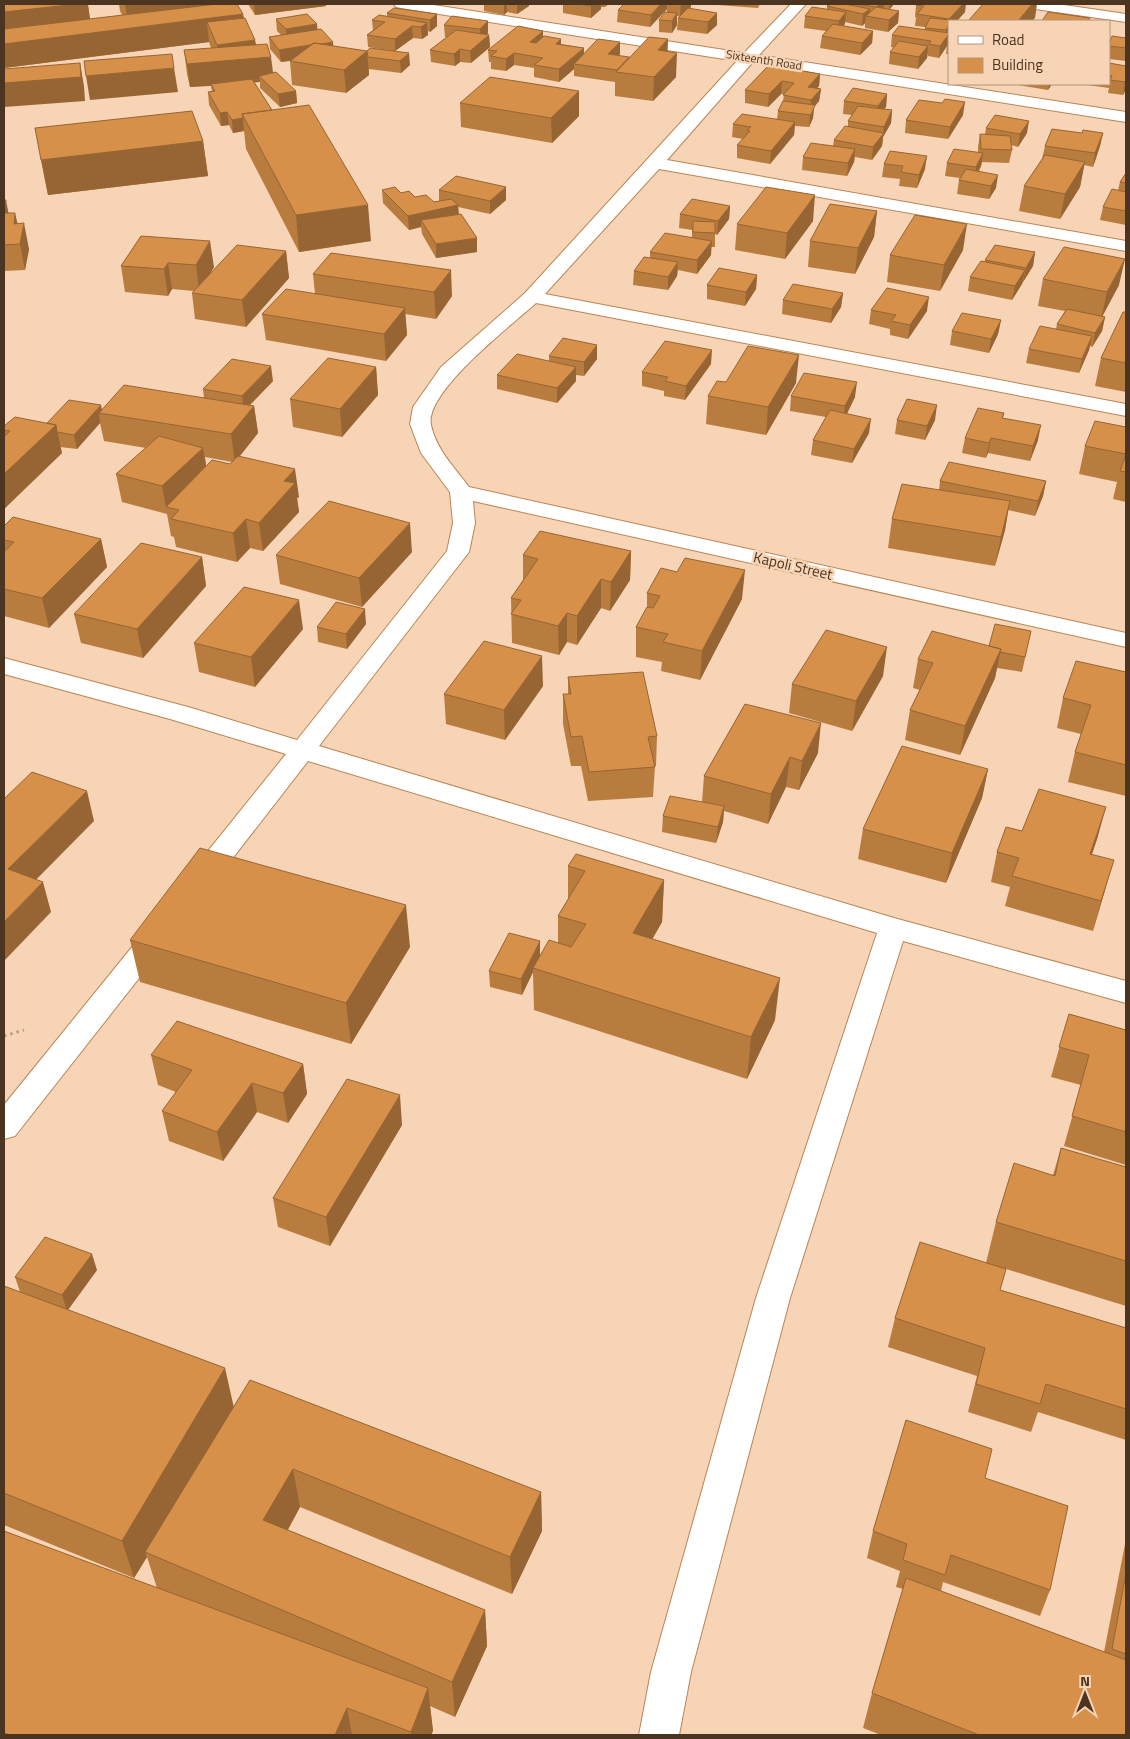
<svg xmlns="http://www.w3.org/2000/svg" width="1130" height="1739" viewBox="0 0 1130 1739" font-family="'Titillium Web',sans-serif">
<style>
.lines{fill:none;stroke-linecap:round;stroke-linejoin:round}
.street-casing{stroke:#ba8553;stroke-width:2}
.path{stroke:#bc9d82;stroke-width:3;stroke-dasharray:2.5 4;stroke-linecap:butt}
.street{fill:#fff;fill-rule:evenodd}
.wall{fill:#b97c3f;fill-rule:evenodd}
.shaded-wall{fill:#966533}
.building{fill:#d79049;stroke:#966533}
.labels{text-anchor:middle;stroke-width:5;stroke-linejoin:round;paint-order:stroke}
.far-street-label{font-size:12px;fill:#4c3520;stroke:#f7d4b6}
.street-label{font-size:15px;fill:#4c3520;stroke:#f7d4b6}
</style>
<rect width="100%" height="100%" fill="#f7d4b6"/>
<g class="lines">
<g class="street-casing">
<path id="street" d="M394,4H427L744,53L791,4H806L759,55L1126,112V122L752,63L667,160L1126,241V251L659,169L545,294L1126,404V416L536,303C512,325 424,392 431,425C436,449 455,468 469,487L1126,633V647L473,501L475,523L469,552L319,746L894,918L1126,981V1003L903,941L790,1298L691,1672L679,1735H639L651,1672L756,1298L877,933L308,761L208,890L198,893L188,890L184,883L188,876L286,754L170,719L4,674V658L188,707L297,740L447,551L453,523L450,492L421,453L410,424L413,407L441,367L525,293L737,61L401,8L396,7Z
M1021,4H1057L1126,14V22L1028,8L1023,7Z
M159,923L169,926L173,933L169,940L15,1136L4,1139V1105L149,926Z"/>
</g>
<path class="path" d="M4,1036L24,1030"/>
<use href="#street" class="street"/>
</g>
<path class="wall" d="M4,4L92,5H88L90,19L122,15L120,11L119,4H210V5L243,14L244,18L255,40L256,44L273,73L296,91L297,103L280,107L260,88V82H254L272,110L371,241L299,252L246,149L244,131L233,133L229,125L221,126L209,105L208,92H212L211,86L190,87L187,74L184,50L211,48L209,42L4,68Z
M248,4H326V6L255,15Z
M484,4H529V6L517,14L507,12L504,15L484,11Z
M563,4H609L605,7H601V9L591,18L563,13Z
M624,4H691V7L689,8L717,25L707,34L677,30L678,18L679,16H677V25L672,33L659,32V20L667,12V9L650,27L617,22L618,10Z
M704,4H760L758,8Z
M847,4H894L889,10L899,11L898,23L888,32L865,28V23L862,26L845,22L843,26L873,31L872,43L860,55L820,48L822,36L826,31L804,28L805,16L827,9V6Z
M916,5L965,12L957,21H949V54H946L947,46L939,58L928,56V53L927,58L918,69L889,64L890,52L894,48L891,47L892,35L925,29V27L915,26L916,17H915Z
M387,13L437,14V26L430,32L428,31V35L422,39L413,38L395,51L410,65L401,73L369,69V75L346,93L292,85L290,61L281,62L270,49L269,37L281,35L277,31L276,19L317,24V30L333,46L367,51H393L368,47L367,35L373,30L372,20L387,16Z
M452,16L488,33L487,35H489L490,47L471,63L460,62L455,66L431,62L430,50L447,37H445L444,25Z
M543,37L561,44L584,48V54L620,42V54L618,56L629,57L668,39L667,51L676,77L653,101L615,96V82L574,76V69L559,82L534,77V68L514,65L506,71L491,69V62H489L488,50Z
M1126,38V64V61L1109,59V44Z
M1109,63L1126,66V89L1123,95L1108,93L1109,88L1087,85L1088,84H1109Z
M769,65L820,74L819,86L817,88L821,89L819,101L814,107L813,118L809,127L795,126L794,135L770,164L737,158V145L743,139L732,137L733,124L777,119L778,111L783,101L784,94H781L768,107L745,103V90Z
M1019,84H1052L1048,90L1018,85Z
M887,94L886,107L884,109L892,110L891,123L883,137L882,146L872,160L855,157L854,162L847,176L802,170L803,157L833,146L834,140L848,127V121L852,115L843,114L844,101Z
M460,103L579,116L552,143L461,127Z
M963,115L948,139L905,133L906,120Z
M35,128L203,141L208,176L48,195Z
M986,128L1027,133L1018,147L1011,145L1012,150L1009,163L982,162L981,166L979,171L996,188L989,199L957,194L959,180L960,178L945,176L947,163L978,152V147L980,134L985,135Z
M1082,133H1103L1100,146L1093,167L1084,165L1080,187L1060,219L1019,211L1024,186L1042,159L1045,146Z
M884,164L925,169L917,188L899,186L900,179L882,177Z
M1126,173V225L1100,220L1103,207L1118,190L1120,182Z
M382,190L401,193L434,202L439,201V190L506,200L490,214L458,207L459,215L477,252L436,258L422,234L421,227L409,230L383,203Z
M4,200L8,213L18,224L29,249L25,270L4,271Z
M730,206L729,219L717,235L715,234V247H711V255L697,274L678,270L677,276L668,290L633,285L634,271L650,258V252L692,238V230L679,228L680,214Z
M877,211L874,237L855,274L808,267L810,241Z
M813,221L785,259L735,250L737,224Z
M141,236L214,267L211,272L286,251L289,278L246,327L195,319L192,293L194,291L172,289L168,296L125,292L121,266Z
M963,250L940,291L887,282L890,255Z
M1035,252L1033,266L1023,282L1022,284L1012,300L968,291L970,277L985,262V260Z
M331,253L452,296L436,319L405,314L407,335L386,361L266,340L262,314L315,294L313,274Z
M757,275L756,289L745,306L707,299V285Z
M1043,279L1119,285L1102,316L1105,317L1102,331L1092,347L1090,346L1089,350L1079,373L1026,363L1029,349L1056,329L1057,324L1065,311L1038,306Z
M843,293L841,307L831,323L782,314L783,300Z
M871,310L927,311L908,339L890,335V329L869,324Z
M1126,312V392L1095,386L1101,358Z
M1001,320L998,334L989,353L950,345L952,331Z
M549,356L597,359L584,376L576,375V381L557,403L497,389V375L549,361Z
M711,364L685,400L664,396V391L642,386V372Z
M376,367L378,395L342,437L293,427L290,399Z
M273,381L250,405L254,406L258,433L240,456L299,497L297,498L299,512L263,551L250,548L237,562L176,547L174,537L171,536L167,514L122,502L116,474L146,448L104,441L100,423L77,449L60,447L62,453L4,509V426L47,423L102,409L204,398L203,389ZM205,457L232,462L230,464L206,466Z
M726,382L796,383L766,435L706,424L708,396Z
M791,396L855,397L847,414L869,433L852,463L811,455L813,440L826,417L790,411Z
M1004,413L1003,418L1038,440L1030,461L988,453L986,458L962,453L965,438Z
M897,420H935L925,440L895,434Z
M1126,427V502L1113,499L1117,482L1079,474L1085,446Z
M940,481H1046L1043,496L1035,516L1008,510L1005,530L995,566L888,548L892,519L939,490Z
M4,526L101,539L107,567L49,628L4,616Z
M631,551L630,580L610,611L601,608L577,645L567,642L559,655L512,643L511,598L523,580V555Z
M412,552L362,607L280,584L276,555Z
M202,557L206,586L143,658L81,643L74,614Z
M647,593L742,599L700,680L661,671L662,662L636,657V627L647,608Z
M366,624L347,649L318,642L317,627Z
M303,629L255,687L199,672L194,643Z
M1031,631L1022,672L997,668L995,678L960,755L905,740L910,710L920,690L913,688L918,659L989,646Z
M1126,672V796L1068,782L1075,752L1081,734L1057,728L1063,698Z
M883,676L852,731L789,713L792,684Z
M568,677L657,736L656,766H655L653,797L588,801L581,766H571L563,724V694H568Z
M543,686L505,740L446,724L444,694Z
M745,704L818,753L799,790L786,787L768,824L724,811L723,822L716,843L662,832L663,816L702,802L704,776Z
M988,769L982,798L946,883L858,859L863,829Z
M1022,831L1098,836L1092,854L1105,890L1093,931L1005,906L1010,887L991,882L997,852Z
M568,866L664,880L662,922L652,939L775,1020L747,1079L534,1010L533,972L522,995L490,987L489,971L540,956L558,943V916L568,899Z
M130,940L410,947L351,1044L140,982Z
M1069,1014L1126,1030V1165L1064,1146L1081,1085L1051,1077Z
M151,1055L303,1064L307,1094L288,1123L257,1112L223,1161L169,1141L162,1111L176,1092L158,1085Z
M402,1125L330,1246L278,1227L273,1198Z
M1061,1148L1126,1167V1306L1006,1269L1000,1290L1126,1328V1440L1038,1412L1031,1432L968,1412L977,1376L888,1347L895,1318L986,1263L996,1222L1053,1175Z
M97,1270L68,1310L234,1407L541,1492L542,1531L512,1594L300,1507L288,1530L485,1610L487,1646L455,1717L430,1706L433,1731L431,1735H4V1531L157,1588L147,1557L134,1578L4,1525V1286L20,1292L15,1277Z
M985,1478L1050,1590L1040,1616L943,1582L941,1591L1104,1652L1126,1539V1735H881L863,1728L872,1693L903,1589L896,1587L900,1571L867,1558L873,1531Z"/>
<path class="shaded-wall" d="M4,4H92V5H88L91,26L4,36Z
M138,4H210L212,18L243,14L246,37L207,22L209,42L4,68V44L129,28L125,5Z
M254,4H326V6L255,15Z
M504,4H507V12L504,15Z
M517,4H529V6L517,14Z
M593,4H601V9L591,18V6Z
M661,4H667V9L650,27L651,15Z
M681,4H691V7L680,16Z
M880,4H884L883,11L876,7Z
M890,4H894L889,10Z
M963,4H966L965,12L957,21H949V19Z
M1032,4H1037L1035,18L1032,21H1018Z
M870,9L869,17L866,16L865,23L862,26L863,14Z
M899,11L898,23L888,32L889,20Z
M846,12L845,24L838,33L839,21Z
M677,13V25L672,33V21Z
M717,13V25L707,34L708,22Z
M437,14V26L430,32V20Z
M488,21V33L480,41V29Z
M427,23L428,35L422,39L421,27Z
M317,24L318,36L287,42L286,29Z
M949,24V32L947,37L949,34V36L947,46L939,58L940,46L944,40L946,30Z
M412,26L413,38L395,51V39Z
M543,31V43L530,54V42Z
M873,31L872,43L860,55L862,43Z
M489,35L490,47L471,63L470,51Z
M561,39V51L556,44Z
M668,39L667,63L658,50Z
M255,40L257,58L271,57L274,80L259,76L260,82L190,87L187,64L219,61L217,45Z
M333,42L334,54L281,62L279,50Z
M620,42V54L608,66V54Z
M928,46L927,58L918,69L919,57Z
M584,48V61L574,64V69L559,82V69Z
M460,49V62L455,66L454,54Z
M367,51L369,75L346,93L344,70Z
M409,53L410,65L401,73L400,61Z
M514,53V65L506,71V59Z
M677,53L676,77L653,101L654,77Z
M80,63L84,86L85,101L4,107V83Z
M174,68L178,92L90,100L86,76Z
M820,74L819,86L807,99L808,87Z
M782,81L781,94L768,107L769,94Z
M1126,81V89L1123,95L1125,82Z
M1049,84H1052L1048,90Z
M821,89L819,101L814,107L813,118L809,127L811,100Z
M296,91L297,103L280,107L278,94Z
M579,91V116L552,143L551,118Z
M887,94L886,107L877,119L878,106Z
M965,102L963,115L948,139L950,127Z
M892,110L891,123L883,137L882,146L872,160L873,147L883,134L884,127Z
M227,112L229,125L221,126L220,113Z
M243,118L244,131L233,133L232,120Z
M1029,121L1027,133L1018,147L1020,134Z
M795,122L794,135L770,164L771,151Z
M1103,133L1100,146L1093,167L1095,153Z
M203,141L208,176L48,195L41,160Z
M855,149L854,162L847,176L848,163Z
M983,153L981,166L974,180L976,167Z
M927,156L925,169L917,188L919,175Z
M1085,162L1080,187L1060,219L1065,194Z
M998,175L996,188L989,199L991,186Z
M506,187V200L490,214V201Z
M815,195L813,221L785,259L787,233Z
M6,200L11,226L4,217V209Z
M368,205L371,241L299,252L296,215Z
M458,205L459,218L421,220V227L409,230L408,216Z
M730,206L729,219L717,235L718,221Z
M877,211L874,237L855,274L858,248Z
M15,213L21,238L24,223L29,249L25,270L20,244L14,224Z
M967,224L963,250L940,291L944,265Z
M477,238V252L436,258V244Z
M210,241L214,267L199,291L196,265Z
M712,241L711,255L697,274V260Z
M286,251L289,278L246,327L242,300Z
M1035,252L1033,266L1023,282L1026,268Z
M1125,259L1119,285L1101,319L1107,292Z
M678,262L677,276L668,290V277Z
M168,263L172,289L168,296L164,269Z
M451,270L452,296L436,319L434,292Z
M1025,270L1022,284L1012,300L1015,286Z
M757,275L756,289L745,306L746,292Z
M843,293L841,307L831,323L832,309Z
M929,297L927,311L908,339L910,325Z
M405,308L407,335L386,361L384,334Z
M1105,317L1102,331L1092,347L1095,333Z
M1001,320L998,334L989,353L991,339Z
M1092,336L1089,350L1079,373L1082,359Z
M597,345V359L584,376V362Z
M712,350L711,364L685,400L686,386Z
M799,355L796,383L766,435L768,407Z
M271,366L273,381L244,411L242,396Z
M376,367L378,395L342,437L340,409Z
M576,367V381L557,403V388Z
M857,382L855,397L843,421L845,406Z
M101,405L103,414L99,413L100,423L77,449L74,435Z
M937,405L935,420L925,440L927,426Z
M254,406L258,433L235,462L231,434Z
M871,419L869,433L852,463L854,449Z
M56,425L62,453L4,509V474Z
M1041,425L1038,440L1030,461L1033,446Z
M991,438L988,453L986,458L989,443Z
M203,448L208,476L166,507L162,486Z
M295,469L299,497L297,498L299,512L263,551L259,523L284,481Z
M1046,481L1043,496L1035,516L1038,501Z
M1010,501L1005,530L995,566L1001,537Z
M246,519L250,548L237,562L233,533Z
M410,523L412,552L362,607L359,578Z
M101,539L107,567L49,628L42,598Z
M631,551L630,580L610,611L611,582Z
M202,557L206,586L143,658L137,629Z
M745,570L742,599L700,680L702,651Z
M601,579V608L577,645V616Z
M299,600L303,629L255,687L251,657Z
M365,609L366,624L347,649L346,634Z
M567,613V642L559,655L558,626Z
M887,647L883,676L852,731L856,701Z
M1001,649L995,678L960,755L965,726Z
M542,656L543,686L505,740L504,710Z
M821,723L818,753L799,790L802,761Z
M790,757L786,787L768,824L771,794Z
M988,769L982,798L946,883L952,853Z
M87,791L94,821L17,899L8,869Z
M724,806L723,822L716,843L718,827Z
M1106,807L1098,836L1082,884L1090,854Z
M1114,860L1105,890L1093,931L1101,901Z
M664,880L662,922L632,975L633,933Z
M43,882L51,912L5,960L4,958V922Z
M406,905L410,947L351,1044L346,1003Z
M540,941V957L533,968V972L522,995L521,979Z
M780,978L775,1020L747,1079L751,1037Z
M303,1064L307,1094L288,1123L283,1093Z
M252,1083L257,1112L223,1161L217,1132Z
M400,1095L402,1125L330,1246L326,1217Z
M92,1254L97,1270L67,1311L62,1295Z
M225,1368L234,1408L145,1552L147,1557L134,1578L122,1541Z
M293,1469L300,1507L272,1558L263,1520Z
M541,1492L542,1531L512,1594L510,1557Z
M485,1610L487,1646L455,1717L452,1682Z
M428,1688L433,1731L431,1735H411V1732Z
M347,1708L352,1735H335Z"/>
<path class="building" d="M4,4H78L4,12Z
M124,4H138L125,5Z
M217,4H237L243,14L4,44V29Z
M579,4H593L591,6Z
M624,4H661L651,15L618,10Z
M831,4H845L870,9L863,14L827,6Z
M856,4H880L876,7Z
M917,4H963L949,19L917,14L924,6L916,5Z
M983,4H1032L1018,21H978L969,20Z
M812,7L846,12L839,21L805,16Z
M876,7L899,11L889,20L866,16Z
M394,8L437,14L430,20L387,13Z
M688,8L717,13L708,22L678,18Z
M665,12L677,13L672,21L659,20Z
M1048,12L1090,18L1088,21H1042Z
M307,14L317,24L286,29L276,19Z
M379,15L427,23L421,27L412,26L395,39L367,35L385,22L372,20Z
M452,16L488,21L480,29L444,25Z
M245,18L255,40L217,45L207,22Z
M930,18L950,20L949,21V24L946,30L925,28Z
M833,24L873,31L862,43L822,36Z
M518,26L543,31L530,42L536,43L544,36L561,39L556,44L584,48L559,69L534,65L543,58L514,53L506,59L491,56L497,51L488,50Z
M899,26L949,33V34L940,46L929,44L931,41L892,35Z
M321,29L333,42L322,44L314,43L310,45L279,50L269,37Z
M456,30L489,35L470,51L460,49L454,54L430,50Z
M1112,36L1126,38V48L1109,46V44Z
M649,37L668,39L658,50L677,53L654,77L616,72Z
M598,39L620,42L608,54L629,57L617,70L574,64Z
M899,41L928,46L919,57L890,52Z
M314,43L367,51L344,70L290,61Z
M267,44L271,57L187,64L184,50Z
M370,48L409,53L400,61L368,57L367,51L365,53Z
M172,54L174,68L86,76L84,61Z
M80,63L81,77L4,83V69Z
M1109,63L1126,66V81L1125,82L1110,80L1112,76L1109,75Z
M769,65L820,74L808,87L821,89L811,100L783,95L794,83L782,81L769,94L745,90Z
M276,72L296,91L278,94L259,76Z
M490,77L579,91L551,118L460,103Z
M252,79L272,110L242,114L243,118L232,120L227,112L220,113L208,92L215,91L211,84Z
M853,88L887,94L878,106L844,101Z
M945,99L965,102L950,127L906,120L919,100L942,103Z
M783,101L815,105L811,115L778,111Z
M309,105L368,205L296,215L242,114Z
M858,106L892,110L884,127L848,121Z
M192,111L203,141L41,160L35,128Z
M742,114L795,122L771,151L737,145L750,131L747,130L751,127L733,124Z
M995,115L1029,121L1020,134L986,128Z
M845,126L884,133L873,147L834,140Z
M1052,129L1082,133L1083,130L1103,133L1095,153L1045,146Z
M980,134L1010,136L1012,150L981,149Z
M811,143L855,149L848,163L803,157Z
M954,149L983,153L976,167L947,163Z
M890,151L927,156L919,175L901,172L903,166L884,164Z
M1045,155L1085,162L1065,194L1024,186Z
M966,169L998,175L991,186L959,180Z
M1126,173V183L1120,182Z
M456,176L506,187L490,201L439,190Z
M395,187L401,193L409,191L415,197L426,195L434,202L451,199L458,205L408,216L382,190Z
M766,187L815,195L787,233L737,224Z
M1112,189L1126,192V211L1103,207Z
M692,199L730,206L718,221L680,214Z
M4,200H6L4,209Z
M830,204L877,211L858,248L810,241Z
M4,213H15L14,224L24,223L20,244L4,245Z
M461,214L477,238L436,244L421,220Z
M915,215L967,224L944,265L890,255Z
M693,221L715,222V233L693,232Z
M665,233L712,241L697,260L650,252Z
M141,236L210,241L196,265L168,263L164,269L121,266Z
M237,245L286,251L242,300L192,293Z
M995,245L1035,252L1026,268L985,260Z
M1064,247L1125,259L1107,292L1043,279Z
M331,253L451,270L434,292L313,274Z
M644,257L678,262L668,277L634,271Z
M981,261L1025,270L1015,286L970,277Z
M719,268L757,275L746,292L707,285Z
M793,284L843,293L832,309L783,300Z
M887,288L929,297L910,325L891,321L896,315L871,310Z
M286,289L405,308L384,334L262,314Z
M1067,309L1105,317L1095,333L1057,324Z
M1123,312H1126V363L1101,358Z
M962,313L1001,320L991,339L952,331Z
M1040,326L1092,336L1082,359L1029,349Z
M563,338L597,345L584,362L549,356Z
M665,341L712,350L686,386L665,381L668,377L642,372Z
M748,346L799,355L768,407L708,396L717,381L726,382Z
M517,354L576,367L557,388L497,375Z
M328,358L376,367L340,409L290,399Z
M232,359L271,366L242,396L203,389Z
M804,373L857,382L845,406L791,396Z
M124,385L254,406L231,434L99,413Z
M907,399L937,405L927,426L897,420Z
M69,400L101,405L74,435L57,432L56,425L47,423Z
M978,408L1004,413L1002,418L1041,425L1033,446L991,438L989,443L965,438Z
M830,410L871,419L854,449L813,440Z
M15,417L56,425L4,474V437L10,431L4,430V426Z
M1095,421L1126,427V472L1120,471L1126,454L1085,446Z
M159,436L203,448L162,486L116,474Z
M238,456L295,469L284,481L295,483L259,523L246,519L233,533L171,519L179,510L166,507L212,460L230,464Z
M949,462L1046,481L1038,501L940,481Z
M902,484L1010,501L1001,537L892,519Z
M329,501L410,523L359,578L276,555Z
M13,517L101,539L42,598L4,589V552L14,542L4,540V526Z
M540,531L631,551L611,582L601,579L577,616L567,613L558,626L511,614L521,600L511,598L538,559L523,555Z
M141,543L202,557L137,629L74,614Z
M685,558L745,570L702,651L663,642L668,634L636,627L647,607L653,608L660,596L647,593L661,568L677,572Z
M244,587L299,600L251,657L194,643Z
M336,602L365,609L346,634L317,627Z
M995,624L1031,631L1025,657L1000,652L1001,649L989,646Z
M826,630L887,647L856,701L792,684Z
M932,631L1001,649L965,726L910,710L933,663L918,659Z
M484,641L542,656L504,710L444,694Z
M1076,661L1126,672V765L1075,752L1091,705L1063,698Z
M643,672L657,736L648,737L655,767L589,772L582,736L571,737L563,694H571L568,677Z
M745,704L821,723L802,761L790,757L771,794L704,776Z
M902,746L988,769L952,853L863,829Z
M32,772L87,791L8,869L43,882L4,922V799Z
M1039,789L1106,807L1090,854L1114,860L1101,901L1012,876L1019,858L997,852L1006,827L1022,831Z
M670,796L724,806L718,827L663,816Z
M200,848L406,905L346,1003L130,940Z
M576,854L664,880L633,933L780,978L751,1037L533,968L549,940L571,947L586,924L558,916L585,871L568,866Z
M509,933L540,941L521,979L489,971Z
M1069,1014L1126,1030V1132L1072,1116L1089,1055L1059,1047Z
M177,1021L303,1064L283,1093L252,1083L217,1132L162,1111L192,1070L151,1055Z
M347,1079L400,1095L326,1217L273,1198Z
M1061,1148L1126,1167V1261L996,1222L1014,1163L1055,1176Z
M45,1237L92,1254L62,1295L15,1277Z
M920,1242L1006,1269L1000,1290L1126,1328V1409L1046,1384L1040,1404L976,1384L985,1348L895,1318Z
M4,1286L225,1368L122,1541L4,1493Z
M250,1380L541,1492L510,1557L293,1469L263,1520L485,1610L452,1682L145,1552Z
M906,1420L992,1449L985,1478L1068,1506L1050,1590L951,1555L945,1575L903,1560L907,1544L873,1531Z
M4,1531L428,1688L411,1732L347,1708L335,1735H10L4,1733Z
M1126,1573V1654L1112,1649Z
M906,1578L1126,1660V1735H979L872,1693Z"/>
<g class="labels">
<g class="far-street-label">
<text transform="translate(764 60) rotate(9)" y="4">Sixteenth Road</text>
</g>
<g class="street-label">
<text transform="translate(793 566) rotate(13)" y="5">Kapoli Street</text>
</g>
</g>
<rect width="1130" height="1739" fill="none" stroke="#4c3520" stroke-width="10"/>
<rect x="948" y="20" width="162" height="65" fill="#f7d4b6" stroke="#b3947a"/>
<rect x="958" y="36" width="25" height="8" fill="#ffffff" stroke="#b3947a"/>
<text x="992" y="45" font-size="15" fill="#4c3520">Road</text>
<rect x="958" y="58" width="25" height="15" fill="#d79049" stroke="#b3947a"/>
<text x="992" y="70" font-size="15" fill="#4c3520">Building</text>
<g transform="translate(1085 1694)" stroke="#f7d4b6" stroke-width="4" paint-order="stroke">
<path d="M0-4L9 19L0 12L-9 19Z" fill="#4c3520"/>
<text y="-8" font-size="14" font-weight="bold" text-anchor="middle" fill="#4c3520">N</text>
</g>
</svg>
